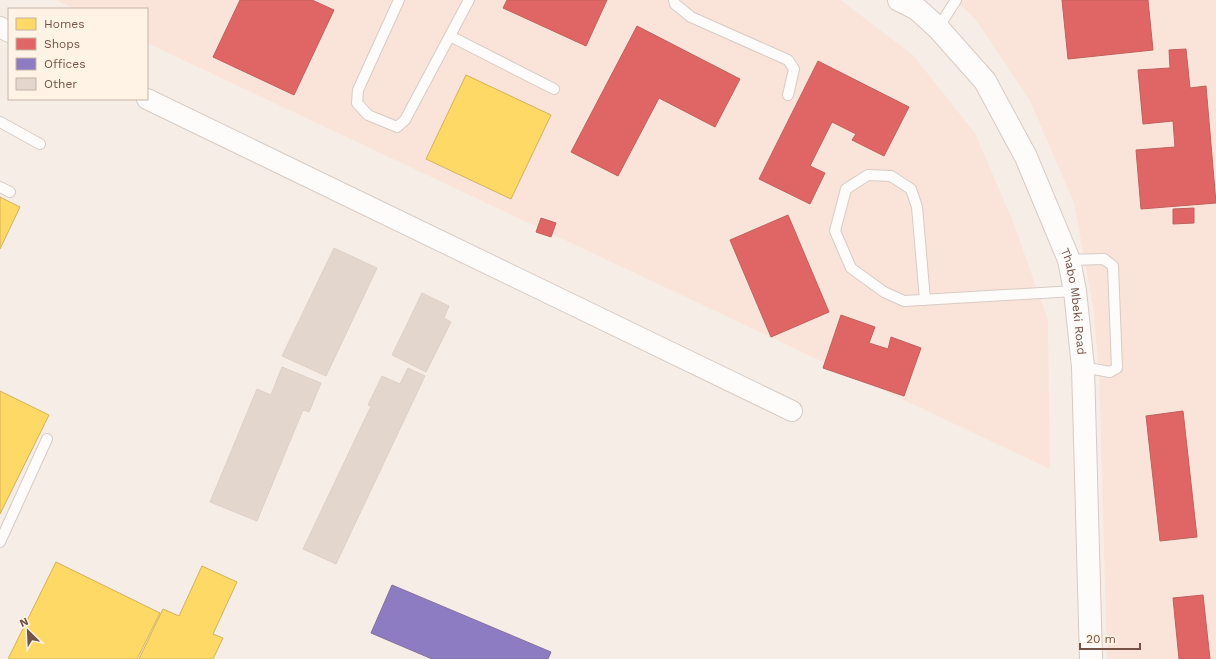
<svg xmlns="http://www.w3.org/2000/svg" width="1216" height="659" viewBox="0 0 1216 659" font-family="'Work Sans',sans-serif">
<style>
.commercial{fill:#fae4da}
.homes{fill:#ffd966;stroke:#d5b05c}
.shops{fill:#e06666;stroke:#c0605c}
.offices{fill:#8e7cc3;stroke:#866f9e}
.building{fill:#e3d6cd;stroke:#dfd0c8}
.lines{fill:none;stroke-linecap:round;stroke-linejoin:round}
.service-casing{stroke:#d7cbc4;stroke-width:12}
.minor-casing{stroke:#d7cbc4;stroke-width:22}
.secondary-casing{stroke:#d7cac2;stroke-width:24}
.service{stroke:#fefcfb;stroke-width:10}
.minor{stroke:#fefcfb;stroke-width:20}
.secondary{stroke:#fefcfb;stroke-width:22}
.labels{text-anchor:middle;stroke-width:4;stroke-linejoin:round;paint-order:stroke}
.street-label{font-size:12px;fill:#745246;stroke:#fff3e6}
</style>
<rect width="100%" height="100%" fill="#f6eee6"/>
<path class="commercial" d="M56,0H841L913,55L975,133L1014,224L1048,320L1050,469L147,43V9H75Z
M955,0H1216V659H1107L1099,373L1093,306L1074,203L1030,101L976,20Z"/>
<path class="homes" d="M466,75L551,115L511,199L426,159Z
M0,197L20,207L0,249Z
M0,391L49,415L0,514Z
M56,562L160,613L137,659H8Z
M202,566L237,582L213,634L223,638L213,659H139L163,609L179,616Z"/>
<path class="shops" d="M240,0H312L334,10L294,95L213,57Z
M507,0H607L586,46L503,8Z
M1062,0H1148L1153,50L1068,59Z
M637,26L740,79L715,127L659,98L618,176L571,152Z
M1186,49L1190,88L1206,86L1216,203L1141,209L1136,150L1175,147L1173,121L1143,124L1138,70L1170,68L1169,50Z
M818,61L909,107L884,156L852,140L856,134L832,122L810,166L825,173L810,204L759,179Z
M1194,208V223L1173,224V209Z
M788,215L829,312L771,337L730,240Z
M541,218L556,223L551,237L536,232Z
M841,315L875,327L869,343L888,349L891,337L921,348L904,396L823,368Z
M1183,411L1197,537L1160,541L1146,416Z
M1203,595L1210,659H1179L1173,598Z"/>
<path class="offices" d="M392,585L551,652L548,659H432L371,633Z"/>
<path class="building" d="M334,248L377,268L326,376L282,356Z
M422,293L449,306L444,318L451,322L426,372L392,355Z
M282,367L321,383L309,412L303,410L257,521L210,502L257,389L271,395Z
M408,368L425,376L336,564L303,549L371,406L368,405L382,376L400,384Z"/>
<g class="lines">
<g class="service-casing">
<path id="service" d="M399,0L358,90L357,103L368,115L397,127L405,120L469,0
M674,0L675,4L691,17L788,60L794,69L788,95
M938,28L956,0
M450,36L554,89
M0,122L40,144
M0,187L10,192
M1069,260L1104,259L1113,266L1117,368L1110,372L1083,367
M925,300L917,207L911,189L891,176L868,175L846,189L835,231L851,268L884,292L904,301L1075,291
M0,542L47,439"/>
</g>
<g class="minor-casing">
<path id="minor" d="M0,27L9,32
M147,99L792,411"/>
</g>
<g class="secondary-casing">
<g id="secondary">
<path id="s1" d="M899,0L917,9L938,28L985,81L1026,157L1069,260L1075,291L1083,367L1091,659"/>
</g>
</g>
<use href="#service" class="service"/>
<use href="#minor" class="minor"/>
<use href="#secondary" class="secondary"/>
</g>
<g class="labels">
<g class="street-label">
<text dy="4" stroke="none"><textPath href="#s1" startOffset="359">Thabo Mbeki Road</textPath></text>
</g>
</g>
<rect x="8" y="8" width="140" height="92" fill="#fff3e6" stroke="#c7b3a6"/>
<rect x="16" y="18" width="20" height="12" fill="#ffd966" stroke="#c7b3a6"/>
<text x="44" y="28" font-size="12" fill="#745246">Homes</text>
<rect x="16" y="38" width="20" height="12" fill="#e06666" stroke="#c7b3a6"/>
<text x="44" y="48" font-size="12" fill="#745246">Shops</text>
<rect x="16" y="58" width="20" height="12" fill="#8e7cc3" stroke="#c7b3a6"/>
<text x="44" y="68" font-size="12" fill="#745246">Offices</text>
<rect x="16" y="78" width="20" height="12" fill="#e3d6cd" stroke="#c7b3a6"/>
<text x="44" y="88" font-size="12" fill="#745246">Other</text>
<g transform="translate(28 631) rotate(336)" stroke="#fff3e6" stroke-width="3" paint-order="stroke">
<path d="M0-3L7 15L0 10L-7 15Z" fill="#745246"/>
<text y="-6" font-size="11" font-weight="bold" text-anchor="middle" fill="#745246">N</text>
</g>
<path d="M1080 643v6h60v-6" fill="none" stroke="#745246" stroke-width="2"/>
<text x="1086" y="643" font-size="12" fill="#745246" stroke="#fff3e6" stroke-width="3" paint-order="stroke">20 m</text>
</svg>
